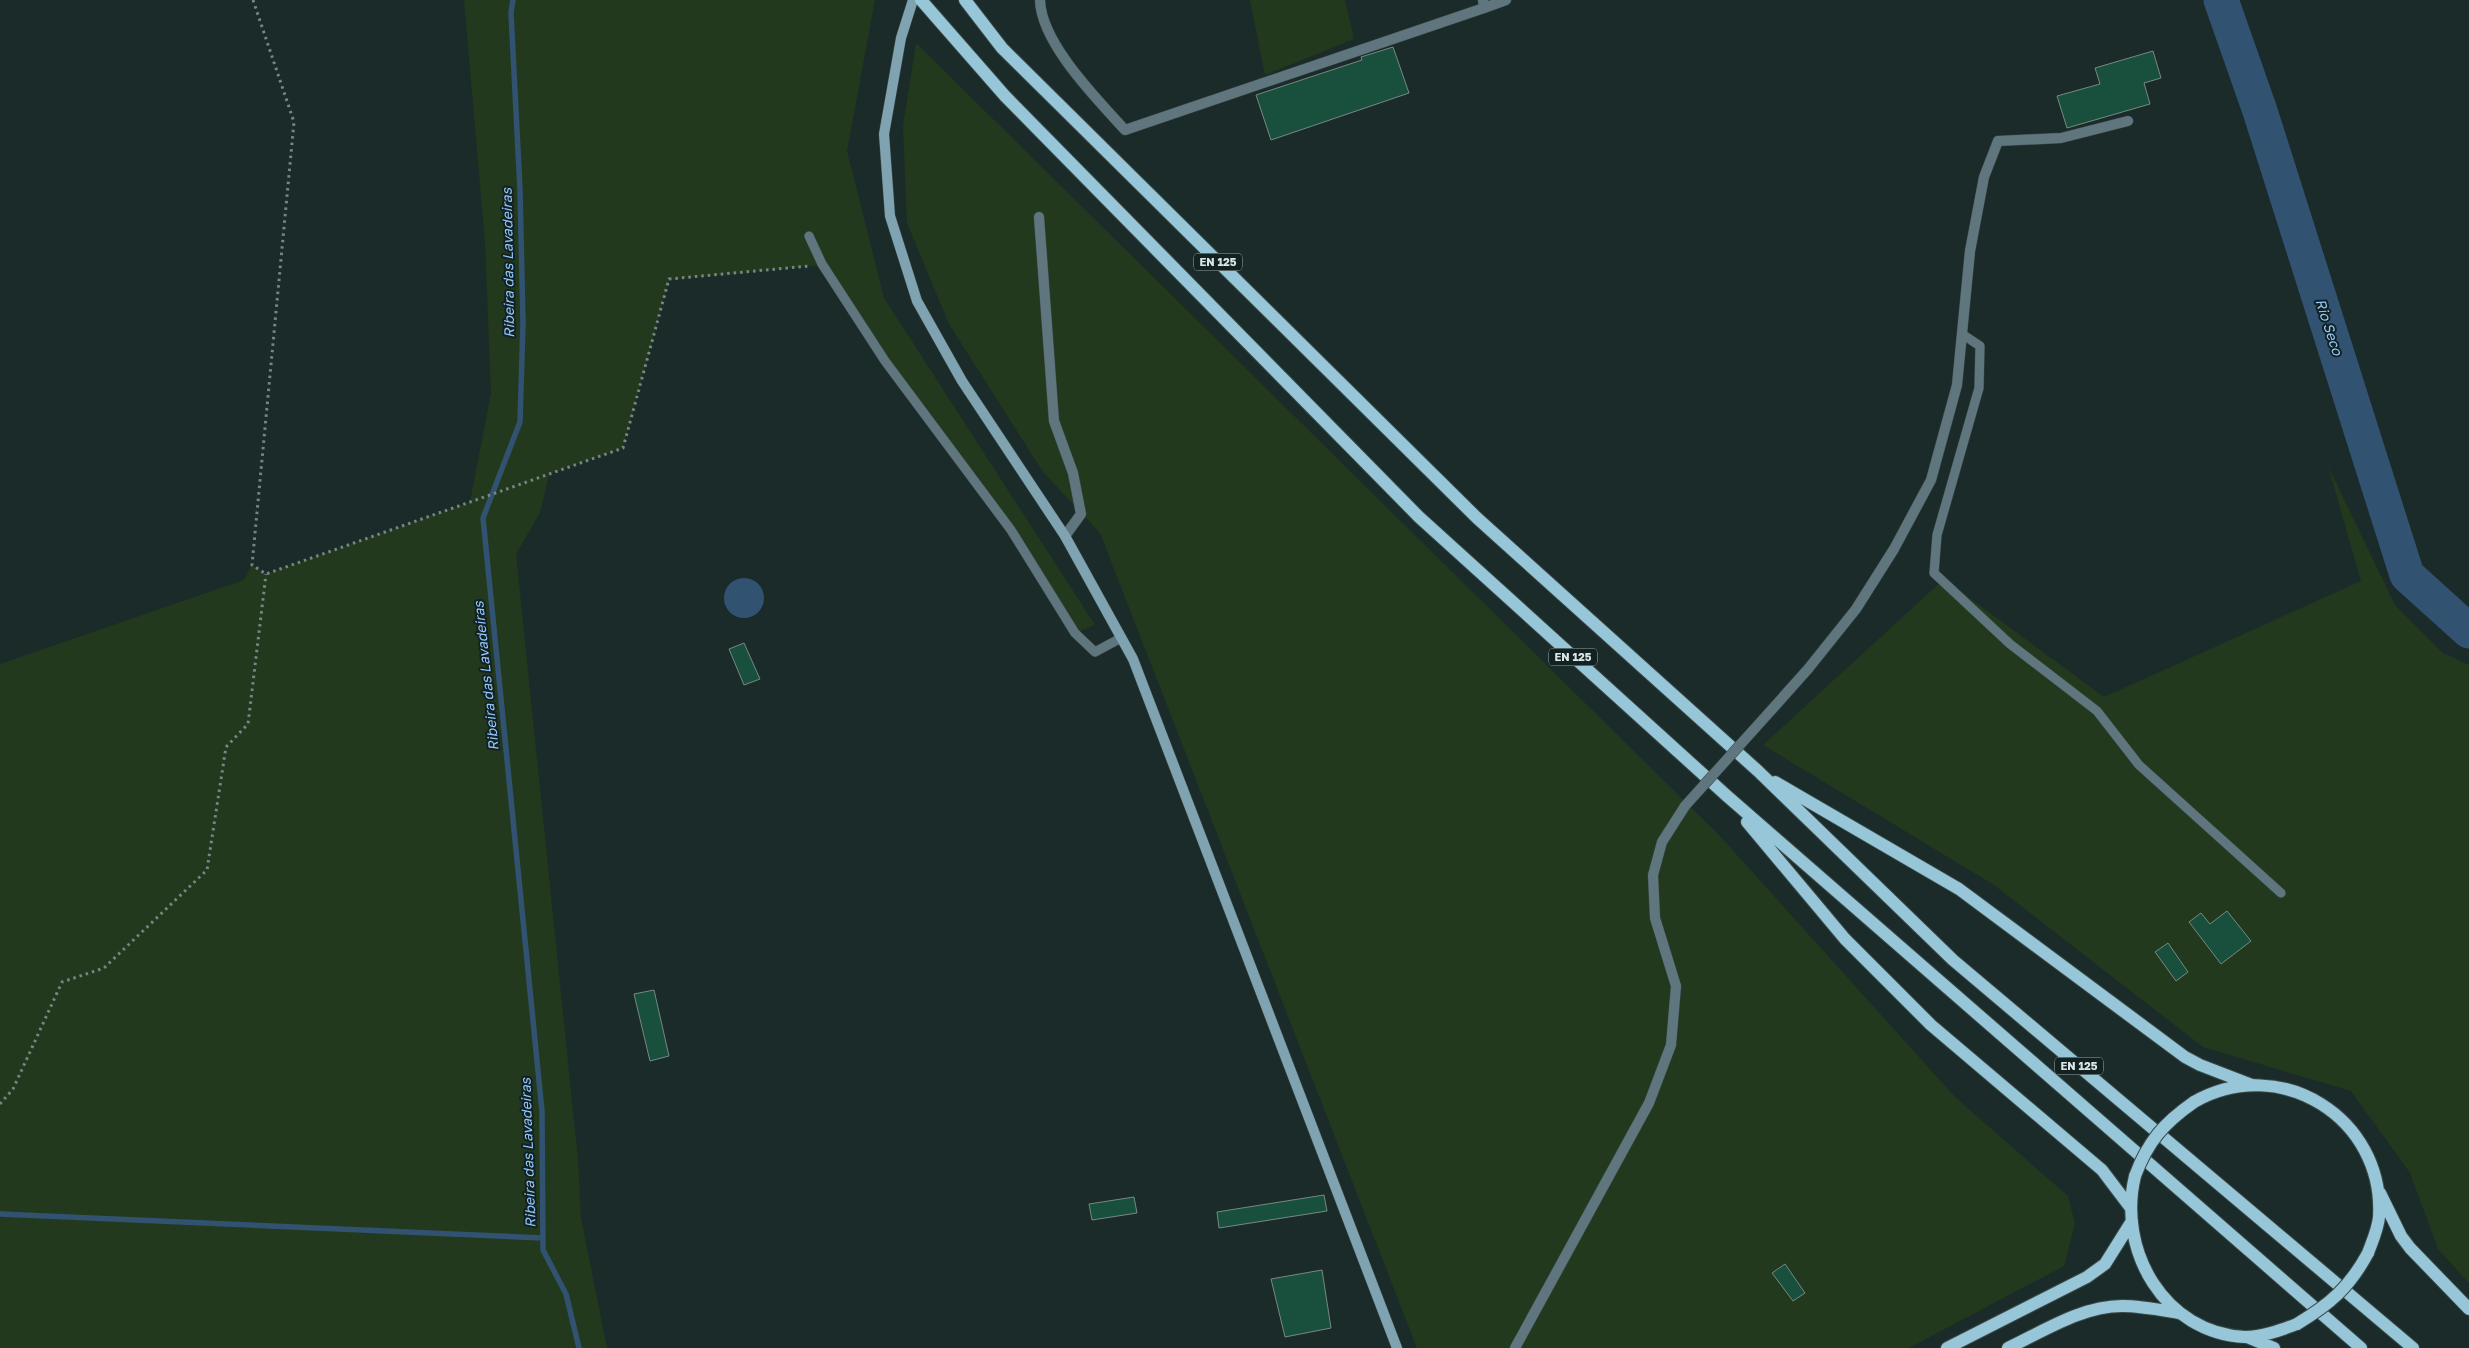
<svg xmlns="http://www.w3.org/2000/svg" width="2469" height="1348" viewBox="0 0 2469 1348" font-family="'Golos Text',sans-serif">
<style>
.green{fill:#23391d}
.water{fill:#325272}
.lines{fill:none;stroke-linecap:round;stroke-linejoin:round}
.stream{stroke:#325272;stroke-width:5.5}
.river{stroke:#325272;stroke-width:35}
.building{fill:#19503d;stroke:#798882}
.lane-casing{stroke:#3a4948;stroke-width:10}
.street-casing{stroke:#3a4948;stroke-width:11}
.secondary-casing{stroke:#3a4948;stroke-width:11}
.primary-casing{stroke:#3a4948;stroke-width:14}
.path{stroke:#788584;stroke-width:3;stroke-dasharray:2.5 4;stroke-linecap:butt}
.lane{stroke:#60767f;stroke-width:9}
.street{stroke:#60767f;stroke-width:10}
.secondary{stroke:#7fa3b1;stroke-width:10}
.primary{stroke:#96c6d8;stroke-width:12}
.street-bridge-casing{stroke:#3a4948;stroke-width:11;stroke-linecap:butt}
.primary-bridge-casing{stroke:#3a4948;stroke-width:14;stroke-linecap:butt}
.street-bridge{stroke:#60767f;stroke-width:10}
.primary-bridge{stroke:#96c6d8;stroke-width:12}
.labels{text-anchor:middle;stroke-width:4;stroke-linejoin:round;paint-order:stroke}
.shield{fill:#122121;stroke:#9faaaa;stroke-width:1}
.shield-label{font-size:11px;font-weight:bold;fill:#dbe5e5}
.water-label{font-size:14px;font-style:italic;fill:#91c7fd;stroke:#122121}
</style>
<rect width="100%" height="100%" fill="#1b2b2a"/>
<path class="green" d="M464,0H875L847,151L884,298L1095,625L1075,633L1011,530L885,361L822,265L669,280L623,448L549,474L540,513L516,554L578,1160L581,1218L607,1348H0V664L244,580L252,565L266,574L470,502L491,393L485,242Z
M1250,0H1345L1354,39L1265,75Z
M916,43L1720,836L1955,1097L2068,1196L2075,1224L2064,1266L1909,1348H1417L1100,533L1043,472L949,324L907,223L903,126Z
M2328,466L2395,605L2443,653L2469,665V1283L2438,1249L2410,1173L2351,1091L2203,1047L1994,885L1763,745L1944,579L2104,697L2361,581Z"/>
<path class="water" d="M724 598a20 20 0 1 1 40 0a20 20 0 1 1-40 0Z"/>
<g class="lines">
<path class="stream" d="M513,0L511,13L520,190L523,323L520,422L483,518L542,1111L543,1250L566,1294L579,1348
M0,1214L543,1238"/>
<path class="river" d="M2221,0L2260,111L2407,575L2469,631"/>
</g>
<path class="building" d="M1393,47L1409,93L1271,140L1256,95L1362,60L1361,57Z
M2153,51L2161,78L2144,83L2150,104L2067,128L2057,96L2100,84L2095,68Z
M744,643L760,679L744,685L729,649Z
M2227,911L2251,941L2221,964L2189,922L2201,913L2210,924Z
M2168,943L2188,972L2176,981L2155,952Z
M654,990L669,1056L650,1061L634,994Z
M1324,1195L1327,1211L1219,1228L1217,1212Z
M1134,1197L1137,1213L1092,1220L1089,1204Z
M1785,1264L1805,1293L1793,1301L1772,1273Z
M1322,1270L1331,1328L1285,1337L1271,1279Z"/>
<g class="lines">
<g class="lane-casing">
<path id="lane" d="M809,236L822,264L885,361L1011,530L1075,633L1095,652L1121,638
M1962,334L1980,346L1979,388L1937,535L1934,573L2010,644L2097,711L2139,765L2281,893"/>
</g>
<g class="street-casing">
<path id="street" d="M1040,0C1041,43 1097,99 1125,130L1484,8L1483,0
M1484,8L1506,0
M1039,217L1054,421L1073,473L1081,514L1065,536
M1775,706L1808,669L1856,609L1894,549L1931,480L1957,385L1970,251L1984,177L1998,141L2061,138L2128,121
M1515,1348L1649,1103L1671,1045L1676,986L1655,918L1653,875L1662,842L1685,806"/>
</g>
<g class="secondary-casing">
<path id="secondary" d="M913,0L901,38L884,134L890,216L917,301L962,381L1065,536L1133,659L1397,1348"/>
</g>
<g class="primary-casing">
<path id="primary" d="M921,0L1005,96L1419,517L1727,796L2361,1348
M965,0L1002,48L1477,518L1758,771L1953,960L2413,1348
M1775,782L1959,889L2185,1057L2200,1065L2252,1085
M1747,822L1845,939L1931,1025L2102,1170L2130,1207
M2194,1102C2280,1053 2385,1118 2379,1217C2378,1229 2372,1242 2368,1253
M2135,1176C2117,1250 2164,1333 2245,1337C2262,1337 2281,1330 2297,1324
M2380,1193L2401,1236L2410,1248L2469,1309
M2247,1337L2274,1348
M1947,1348L2087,1277L2105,1264L2132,1221
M2008,1348C2044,1331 2082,1306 2122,1306C2141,1306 2161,1310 2179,1313"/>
</g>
<path class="path" d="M253,0L294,122L252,565L266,574L623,448L669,279L809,266
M0,1104L13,1089L62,982L104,968L207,870L226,747L248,724L266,574"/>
<use href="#lane" class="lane"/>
<use href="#street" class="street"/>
<use href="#secondary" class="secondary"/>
<use href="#primary" class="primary"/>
<g class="street-bridge-casing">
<path id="street-bridge" d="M1685,806L1775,706"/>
</g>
<g class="primary-bridge-casing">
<path id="primary-bridge" d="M2135,1176C2148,1141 2164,1123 2194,1102
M2297,1324C2330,1304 2349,1288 2368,1253"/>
</g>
<use href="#street-bridge" class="street-bridge"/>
<use href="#primary-bridge" class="primary-bridge"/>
</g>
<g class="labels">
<g class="shield">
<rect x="1194" y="253.5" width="48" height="17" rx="4"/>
<rect x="1549" y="648.5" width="48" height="17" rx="4"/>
<rect x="2055" y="1057.5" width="48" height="17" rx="4"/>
</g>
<g class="shield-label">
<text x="1218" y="266">EN 125</text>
<text x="1573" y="661">EN 125</text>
<text x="2079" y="1070">EN 125</text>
</g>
<g class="water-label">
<text transform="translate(508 263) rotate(-91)" y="5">Ribeira das Lavadeiras</text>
<text transform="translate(2329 327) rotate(72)" y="5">Rio Seco</text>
<text transform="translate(486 676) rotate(-96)" y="5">Ribeira das Lavadeiras</text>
<text transform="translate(528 1153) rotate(-92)" y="5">Ribeira das Lavadeiras</text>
</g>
</g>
</svg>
